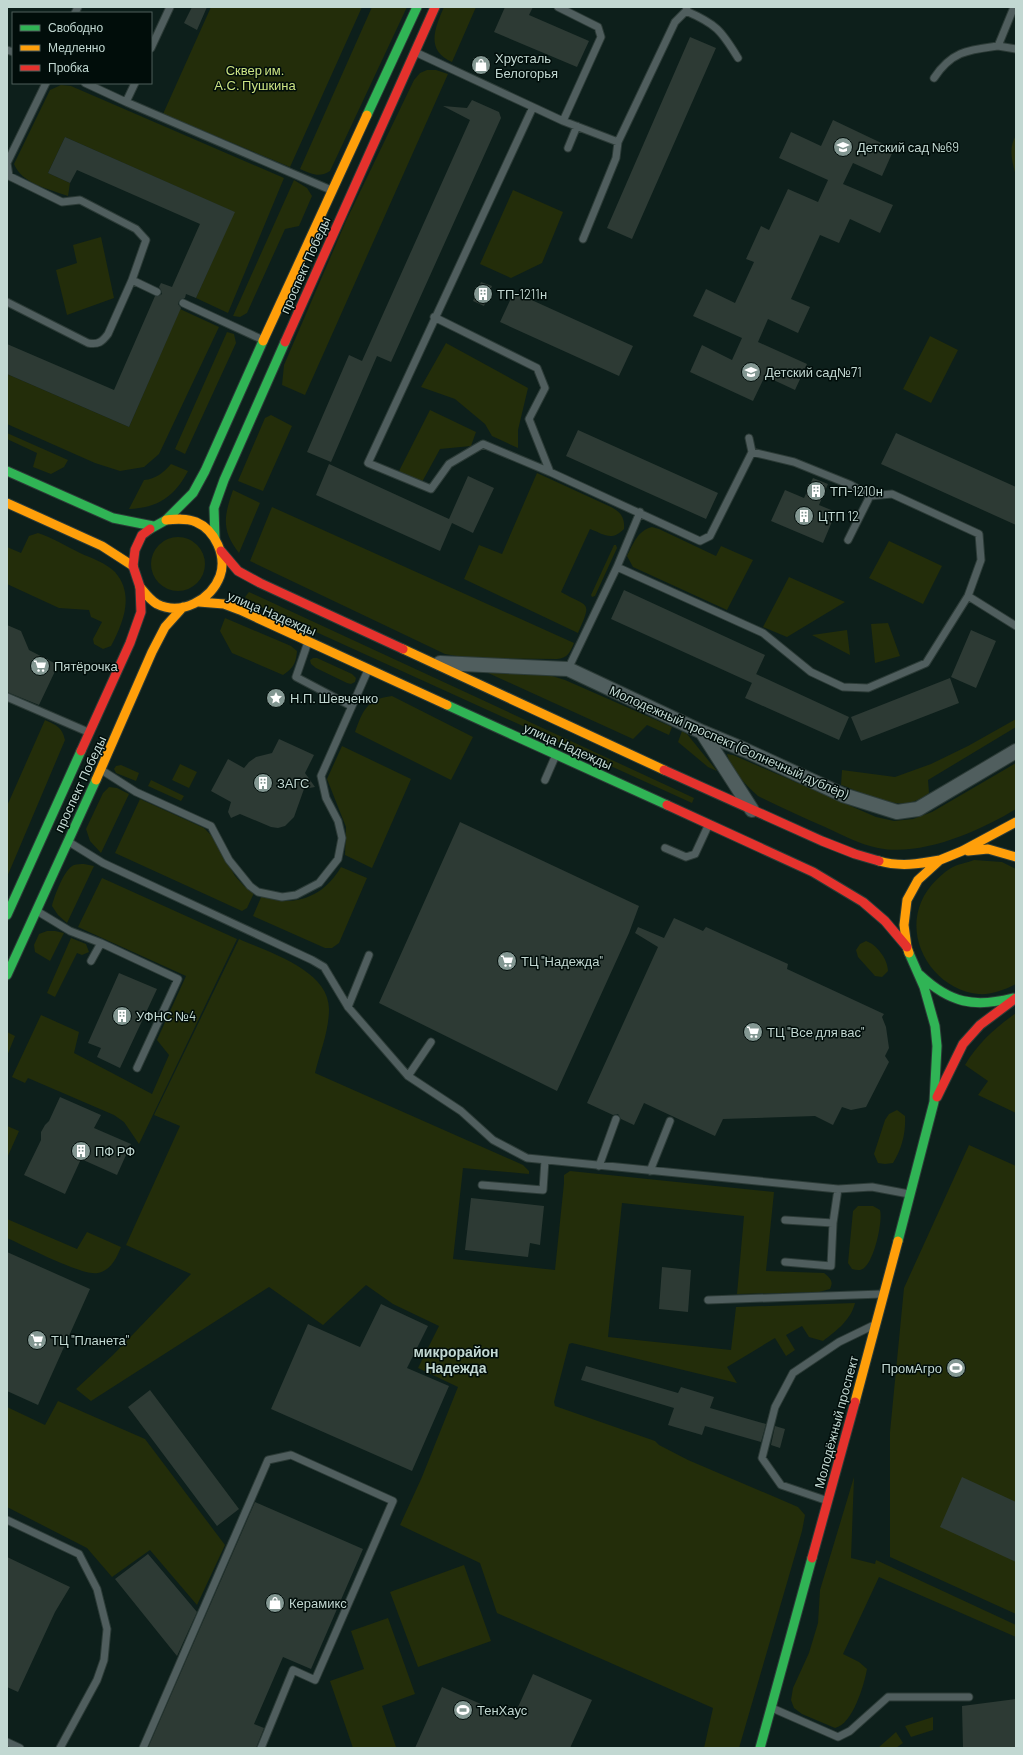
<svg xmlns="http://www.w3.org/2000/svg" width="1023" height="1755" viewBox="0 0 1023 1755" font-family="Barlow,sans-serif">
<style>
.green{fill:#232d0a}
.building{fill:#2d3a34}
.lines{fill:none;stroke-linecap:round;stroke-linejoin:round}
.lane-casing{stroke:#2c3b37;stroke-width:9}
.street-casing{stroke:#2c3b37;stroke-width:16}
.fast-casing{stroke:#2c3b37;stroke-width:11}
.slow-casing{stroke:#2c3b37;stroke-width:11}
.jam-casing{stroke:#2c3b37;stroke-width:11}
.lane{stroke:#505e5e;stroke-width:7}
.street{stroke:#505e5e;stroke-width:14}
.fast{stroke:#30b455;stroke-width:9}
.slow{stroke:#ff9f0a;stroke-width:9}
.jam{stroke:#e5322d;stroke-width:9}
.labels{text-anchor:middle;stroke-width:3;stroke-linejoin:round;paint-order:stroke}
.poi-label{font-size:13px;fill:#c2d8d2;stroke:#010d0a;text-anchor:start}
.park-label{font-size:13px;fill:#cce483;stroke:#010d0a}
.street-label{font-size:13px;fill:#c2d8d2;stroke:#010d0a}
.neighbourhood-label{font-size:14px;font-weight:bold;fill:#c2d8d2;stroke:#010d0a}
</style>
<rect width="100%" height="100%" fill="#0d1f1b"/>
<path class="green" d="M211,7H362L290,167L163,114Z
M372,7H407L330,171C319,178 312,174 300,169Z
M444,7H476L452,62C425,50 435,28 444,7Z
M427,70H436L448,74L305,395L282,385L284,365L346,221L414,80L420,73Z
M61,85L71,86L284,178L228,313L196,298L234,212L65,137L48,173L70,183L68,196C49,189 22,184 14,164L50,90Z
M1016,135V176C1012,161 1008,149 1016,135Z
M294,180L307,188L312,196L299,226L285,229L247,313L240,317L233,316Z
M513,190L563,212L542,263L511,278L480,264Z
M101,237L114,298L67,315L56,270L77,263L73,245Z
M180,309L219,327L159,454L144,467L120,471L95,463L7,424V374L129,427Z
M227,332L234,334L236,343L185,454L175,449Z
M930,336L958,350L931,403L903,389Z
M446,343L528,388L518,430V448L492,436L485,424L455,399L421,387Z
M430,410L476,432L471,446L440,449L422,482L399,471Z
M271,415L292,426L263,491L238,481L265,418Z
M7,433L68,460L64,467L51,474L33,467L37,453L7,439Z
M171,464L188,471C175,496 158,508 129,509L144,480C156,479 163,473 171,464Z
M537,473L611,507C621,512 625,518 624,529C611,542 604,534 590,529L561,592C588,608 593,599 578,633L464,579L479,545L502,554Z
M233,490L260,503L239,553C221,530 224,516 233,490Z
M272,507L574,643C570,653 567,658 557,659L469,658L445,654L250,561Z
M652,527L659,529L716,556L721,546L753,560L727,610L633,567L627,556C634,543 637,531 652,527Z
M38,533C53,538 66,546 80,553C91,558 106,563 115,572C135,595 123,623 111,646L103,649L94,644L93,639L102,622L91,617L89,610L59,608L7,584V547L21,553L29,536Z
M151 564a27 27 0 1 1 54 0a27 27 0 1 1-54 0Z
M889,541L942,566L923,604L869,578Z
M614,545H616L617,548L595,596L592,597L591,595Z
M789,577L845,602L787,637L763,627Z
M249,592L694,798L692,803L250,602L245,597Z
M225,618L291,646L297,651C296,664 293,668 283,675L232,653L220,631Z
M888,623L900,656L875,663L871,624Z
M847,630L850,655L812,635Z
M313,658H317L352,674L356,678L355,682L351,684L347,683L316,668L311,664L310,660Z
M486,672L549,675L565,680L672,727L669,735L647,725L633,739Z
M392,696L473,737L451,780L355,732C363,710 367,699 392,696Z
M1016,719V727L928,780L929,793C922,798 915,802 907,803C888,806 859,791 841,785L842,770L895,777L931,764L968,746Z
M45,720C56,725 62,727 65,740L7,877V806Z
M682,731L687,734L717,771L708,767L678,742Z
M342,746L411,779L372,868L345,855L346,827L327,779Z
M727,754L733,755L876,817L894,821L913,819L932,812L1016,763V809C980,831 921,857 878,848C859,844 842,835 825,827C802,817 780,807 758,796C746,785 731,770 727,754Z
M180,764L197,772L189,788L172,780Z
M121,765L139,773L136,781L116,773L114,769L116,766Z
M151,780L184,796L181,801L148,786Z
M109,787L117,788L129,794L101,853L90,841L86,829L103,793Z
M140,799L204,828L213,837L235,876L244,886L254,893L247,908L242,911L115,853Z
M974,860L1002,862L1016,869V984C1004,990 992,995 978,994C938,990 907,947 919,908C924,891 937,877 951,868C957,864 967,863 974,860Z
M84,864L94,866L67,923L58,915L52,906C54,897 64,869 74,865C77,864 81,864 84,864Z
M341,867L367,878L339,943L332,948H325L253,916L262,895C268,897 276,901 282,901C309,902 328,889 341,867Z
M102,878L237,939L139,1144L124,1122L114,1115L28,1078L25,1083L12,1077L41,1015L79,1032L74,1053L152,1094L169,1055L157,1040L186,976L78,927Z
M47,931H55L64,933L50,961L35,952L34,945L39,934Z
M71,938L86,944L89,952L82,955L77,953L55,997L47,993Z
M239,939C268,952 329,970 329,1009C329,1031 320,1052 315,1073L523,1165L529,1171V1174L463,1168L453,1259L555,1270L564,1183V1175L570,1171L774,1192L766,1271L824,1273C830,1278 834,1281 830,1289L819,1292L737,1294L744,1216L622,1203L608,1337L731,1350L736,1307L855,1303C851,1320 836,1331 823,1341L809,1337L802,1326L786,1335L795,1350L786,1356L775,1338L727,1367L737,1383L572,1343L569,1344L554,1402L555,1406L655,1441L659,1445L688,1460L798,1507L805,1515L802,1531L739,1748H704L713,1708L497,1613L480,1563L400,1525L422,1477L458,1387L418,1368L439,1326L393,1304L366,1285L323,1325L269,1287L91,1401L76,1389L113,1355L191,1274L126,1245L180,1126L154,1115Z
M866,941C876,944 888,959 888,971L882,977L875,976L858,957L856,950L860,944Z
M1016,1013V1113L978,1095L988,1081L965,1065C978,1043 995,1028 1016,1013Z
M7,1032L15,1036L7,1056Z
M897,1110L905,1116C906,1132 902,1149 893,1163L885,1164L878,1163L874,1154L885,1120L889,1114Z
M7,1126L19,1131L7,1158Z
M969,1145L1016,1166V1614L890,1557V1432L904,1288Z
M858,1206H873L880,1210C883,1222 874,1261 864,1268C861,1271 856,1270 852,1269L848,1263L853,1211Z
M7,1219L77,1249L87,1232L121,1247C116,1259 111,1270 98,1273C84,1277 23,1245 7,1238Z
M58,1401L145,1439L225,1545L197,1605L150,1550L112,1577L87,1548L7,1507V1407L45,1425Z
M854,1477L851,1558L875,1564L876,1560L1016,1625V1637L879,1577L843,1654L859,1662L867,1669C864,1685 853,1724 835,1728L802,1714L794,1708L791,1700L793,1688L809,1653L818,1623L820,1590Z
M464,1565L491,1641L418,1667L390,1592Z
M388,1618L415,1694L382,1706L396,1747L353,1748L330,1681L364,1669L351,1631Z
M933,1717V1730L911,1737L905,1726Z
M896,1732L903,1743L896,1748H878Z"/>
<path class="building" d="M192,7H207L197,30L184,23Z
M505,7H533L529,15L589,41L577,67L494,32Z
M690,37L716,48L632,239L607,228Z
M472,100L499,112L501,118L391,362L377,356L331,462L307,452L349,355L362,361L470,120L443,106L467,108Z
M833,120L894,149L882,176L853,163L843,184L893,205L880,233L850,219L839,243L820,235L791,299L810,307L798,333L768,319L758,342L807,364L795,390L765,376L753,401L690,372L702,345L732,360L742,338L693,316L706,289L735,303L754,262L746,259L761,226L769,230L788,189L818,202L828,180L779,158L791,132L821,146Z
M65,137L235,212L196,298L186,294L185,298L179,301L178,304L181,308L129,427L7,374V344L114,390L155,296H159L162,294L161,290L159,287L161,283L172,287L200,224L77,170L70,183L48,173Z
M481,282L492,286L484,306L473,301Z
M514,292L633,346L619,376L500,322Z
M578,430L718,493L706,519L566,456Z
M896,433L1016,487V525L881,464Z
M329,464L449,519L468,476L494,488L473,533L452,523L440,551L316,495Z
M813,478L828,484L819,505L836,512L823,543L771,521L785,490L804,498Z
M624,590L765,655L752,683L611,619Z
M7,625L21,631L29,650L58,665L39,705L7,692Z
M971,630L996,641L976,688L951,677Z
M756,674L849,717L839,740L745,698Z
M950,678L959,703L861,741L851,717Z
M279,739L314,755L305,773L315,787L304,789L294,817L285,826L278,828L271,827L240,814L231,818L228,812L231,802L211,791L228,759L244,768L249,762L256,757L272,753Z
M460,822L639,906L629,933L557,1091L379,1003Z
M674,918L703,931L706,927L788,964L787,969L884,1014L882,1017L886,1027L889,1048L885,1056L889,1062L866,1107L851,1110L842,1107L833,1125L815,1116L723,1119L715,1136L644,1103L634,1125L621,1119L618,1114L613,1115L587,1103L658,947L635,933L638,927L664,938Z
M119,973L157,989L120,1068L97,1057L101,1048L88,1043Z
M60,1097L101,1115L94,1128L131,1144L117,1175L81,1159L65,1194L24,1175L41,1140V1132L45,1125L49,1121Z
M471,1198L544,1206L540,1245L530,1243L528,1257L465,1250Z
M7,1252L90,1289L38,1405L7,1391Z
M662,1267L691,1270L688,1312L659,1309Z
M381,1304L428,1326L407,1368L449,1386L412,1471L271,1409L308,1324L360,1347Z
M586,1366L678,1393L681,1387L714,1397L710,1408L766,1424L761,1442L705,1426L702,1435L668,1425L674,1408L581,1380Z
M150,1390L239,1509L217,1526L128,1407Z
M775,1426L785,1429L780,1448L771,1445Z
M962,1477L1016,1502V1562L940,1527Z
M255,1502L363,1549L311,1669L283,1657L254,1724L264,1728L256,1748H148Z
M148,1554L197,1612L177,1656L115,1579Z
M7,1557L70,1587L55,1612L18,1692L7,1687Z
M533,1674L592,1700L570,1748H415L442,1687L513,1718Z
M1016,1699V1748H963L962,1706Z"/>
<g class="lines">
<g class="lane-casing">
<path id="lane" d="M558,7L598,27L601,37L563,121
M686,11C716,24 721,30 738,58
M75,13L78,7
M998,46L1016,49
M151,48L170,7
M7,50L13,52
M415,52L563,121L618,142
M934,78C952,51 968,50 998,46L1014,7
M85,83L126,102L331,190
M126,102L135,83
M533,107L368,463L431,489L449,464L483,444L550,472L700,541L710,536L752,452L794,462L851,485L870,496L892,494L979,534L981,560L968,596L926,663L868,688L843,687L811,672L763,633L617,567
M568,148L577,126
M583,239L616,158L618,142L675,22L686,11L687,7
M132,280L157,292
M7,302L88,343C98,345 102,342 108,334L132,280L146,240L136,229L80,200L62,202L9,176L7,163L46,83
M183,303L261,339
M434,317L537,368L545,388L529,419L550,472
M749,438L752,452
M848,540L870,496
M968,596L1016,626
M308,642L296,677L351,706
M568,669L617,567L640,512
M7,697L88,732
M103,771L136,792L211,826L229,860L250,886L258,892L282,897L296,895L319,883L338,859L342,838L338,821L326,798L321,776L368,670
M545,780L555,757
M69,842L103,863L312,960L324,967L348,1007L408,1076L461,1111L493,1140L527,1158L838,1189L872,1187L909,1194
M665,848L686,857L695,854L708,826
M37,911L70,931L101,943L178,979L137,1068
M91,961L101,943
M348,1007L369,955
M408,1076L431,1042
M599,1166L616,1119
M650,1171L670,1121
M482,1185L543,1190L545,1160
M785,1220L833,1223
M785,1262L831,1266L833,1223L838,1189
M708,1300L882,1294
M828,1501L781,1485L762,1458L775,1407L793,1373L839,1342L872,1326
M7,1520L79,1554L97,1589L107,1629L104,1660L97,1680L60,1748
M772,1708L838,1737L850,1731L888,1697H969
M7,1742L20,1748
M143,1748L268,1460L291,1455L393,1501L315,1680L293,1670L261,1748"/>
</g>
<g class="street-casing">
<path id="street" d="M440,663L568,669L702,732L745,750L843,795L897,812L918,809L1016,751
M702,732L752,810"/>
</g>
<g class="fast-casing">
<path id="fast" d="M367,115L417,7
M7,471L113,518L153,526
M150,529L166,520L193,493L205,471L263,341
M215,538L214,508L224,480L285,342
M447,705L667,805
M7,915L81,751
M7,975L96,780
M920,975C950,1003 974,1008 1013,998
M898,1241L934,1102L937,1046L935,1026L924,987L909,953
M760,1748L812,1558"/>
</g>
<g class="slow-casing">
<path id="slow" d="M263,341L367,115
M7,503L102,546L133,566
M140,587C145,593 150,600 157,604C181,616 211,600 220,576C227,556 215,530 196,522C187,518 176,519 166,520
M199,602L224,604L240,610L447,705
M403,649L664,770
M96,780L152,652L165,627L183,607
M968,851L988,849L1016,857
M879,861C900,867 919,864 940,860
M909,953L907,947L904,925L907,900L918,880L940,860L962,851L1016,822
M855,1402L898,1241"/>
</g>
<g class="jam-casing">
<path id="jam" d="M285,342L435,7
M221,551L238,571L260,583L403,649
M81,751L130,643L141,612L140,587L133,566L135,550L142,535L150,529
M664,770L822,841L855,854L879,861
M667,805L813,872L863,902L885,921L907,947
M937,1097L963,1044L980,1025L1016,998
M812,1558L855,1402"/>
</g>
<use href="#lane" class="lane"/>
<use href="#street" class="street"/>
<use href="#fast" class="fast"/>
<use href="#slow" class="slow"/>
<use href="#jam" class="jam"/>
</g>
<defs>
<g id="shop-disc" transform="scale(1)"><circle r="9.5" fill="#839792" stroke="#010d0a"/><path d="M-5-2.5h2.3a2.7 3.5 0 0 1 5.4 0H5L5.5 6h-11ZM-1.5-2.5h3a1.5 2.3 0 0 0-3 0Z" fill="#fff"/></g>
<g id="school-disc" transform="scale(1)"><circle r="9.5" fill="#839792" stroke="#010d0a"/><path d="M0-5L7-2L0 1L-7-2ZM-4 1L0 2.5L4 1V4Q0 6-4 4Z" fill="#fff"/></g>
<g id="building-disc" transform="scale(1)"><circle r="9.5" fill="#839792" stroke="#010d0a"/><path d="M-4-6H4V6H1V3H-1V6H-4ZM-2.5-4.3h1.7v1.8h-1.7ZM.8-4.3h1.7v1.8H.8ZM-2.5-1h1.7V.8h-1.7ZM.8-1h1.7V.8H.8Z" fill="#fff"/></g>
<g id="supermarket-disc" transform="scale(1)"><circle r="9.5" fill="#839792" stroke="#010d0a"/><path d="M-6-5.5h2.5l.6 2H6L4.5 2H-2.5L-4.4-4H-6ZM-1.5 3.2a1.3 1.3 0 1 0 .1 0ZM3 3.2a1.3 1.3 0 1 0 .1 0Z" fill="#fff"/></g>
<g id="sight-disc" transform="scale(1)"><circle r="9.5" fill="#839792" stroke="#010d0a"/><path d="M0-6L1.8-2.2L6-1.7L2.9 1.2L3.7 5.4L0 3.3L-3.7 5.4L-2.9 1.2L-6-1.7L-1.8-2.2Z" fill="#fff"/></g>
<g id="stadium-disc" transform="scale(1)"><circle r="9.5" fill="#839792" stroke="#010d0a"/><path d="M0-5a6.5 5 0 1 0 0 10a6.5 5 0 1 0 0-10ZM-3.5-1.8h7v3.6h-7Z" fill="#fff"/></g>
</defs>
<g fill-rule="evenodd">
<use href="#shop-disc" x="481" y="65"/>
<use href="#school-disc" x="843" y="147"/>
<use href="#building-disc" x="483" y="294"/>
<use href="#school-disc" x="751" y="372"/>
<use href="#building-disc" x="816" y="491"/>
<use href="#building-disc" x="804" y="516"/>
<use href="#supermarket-disc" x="40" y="666"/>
<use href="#sight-disc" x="276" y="698"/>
<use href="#building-disc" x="263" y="783"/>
<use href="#supermarket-disc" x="507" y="961"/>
<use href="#building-disc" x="122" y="1016"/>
<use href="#supermarket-disc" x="753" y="1032"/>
<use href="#building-disc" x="81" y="1151"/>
<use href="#supermarket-disc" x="37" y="1340"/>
<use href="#stadium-disc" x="956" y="1368"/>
<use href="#shop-disc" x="275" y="1603"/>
<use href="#stadium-disc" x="463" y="1710"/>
</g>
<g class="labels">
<g class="poi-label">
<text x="495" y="63">Хрусталь<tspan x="495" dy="15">Белогорья</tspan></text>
<text x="857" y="152">Детский сад №69</text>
<text x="497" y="299">ТП-1211н</text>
<text x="765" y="377">Детский сад№71</text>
<text x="830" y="496">ТП-1210н</text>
<text x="818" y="521">ЦТП 12</text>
<text x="54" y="671">Пятёрочка</text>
<text x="290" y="703">Н.П. Шевченко</text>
<text x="277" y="788">ЗАГС</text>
<text x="521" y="966">ТЦ "Надежда"</text>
<text x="136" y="1021">УФНС №4</text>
<text x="767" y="1037">ТЦ "Все для вас"</text>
<text x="95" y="1156">ПФ РФ</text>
<text x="51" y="1345">ТЦ "Планета"</text>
<text x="942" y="1373" text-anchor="end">ПромАгро</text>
<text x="289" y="1608">Керамикс</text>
<text x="477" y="1715">ТенХаус</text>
</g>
<g class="park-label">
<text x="255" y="75">Сквер им.<tspan x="255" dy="15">А.С. Пушкина</tspan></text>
</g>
<g class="street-label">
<text transform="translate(305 265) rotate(-66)" y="5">проспект Победы</text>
<text transform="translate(272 613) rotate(23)" y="5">улица Надежды</text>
<text transform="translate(729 742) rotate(24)" y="5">Молодежный проспект (Солнечный дублёр)</text>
<text transform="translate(568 746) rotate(24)" y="5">улица Надежды</text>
<text transform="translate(80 784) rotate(-65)" y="5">проспект Победы</text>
<text transform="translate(836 1422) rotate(-75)" y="5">Молодёжный проспект</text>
</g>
<g class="neighbourhood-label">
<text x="456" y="1357">микрорайон<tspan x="456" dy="16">Надежда</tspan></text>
</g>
</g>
<rect width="1023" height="1755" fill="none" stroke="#c2d8d2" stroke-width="16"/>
<rect x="12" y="12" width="140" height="72" fill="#010d0a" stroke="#4e5e5a"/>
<rect x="20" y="25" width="20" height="6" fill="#30b455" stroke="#4e5e5a"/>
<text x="48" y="32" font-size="12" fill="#c2d8d2">Свободно</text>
<rect x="20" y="45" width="20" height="6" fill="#ff9f0a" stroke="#4e5e5a"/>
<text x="48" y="52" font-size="12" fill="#c2d8d2">Медленно</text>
<rect x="20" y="65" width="20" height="6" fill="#e5322d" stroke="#4e5e5a"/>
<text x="48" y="72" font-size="12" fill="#c2d8d2">Пробка</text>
</svg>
